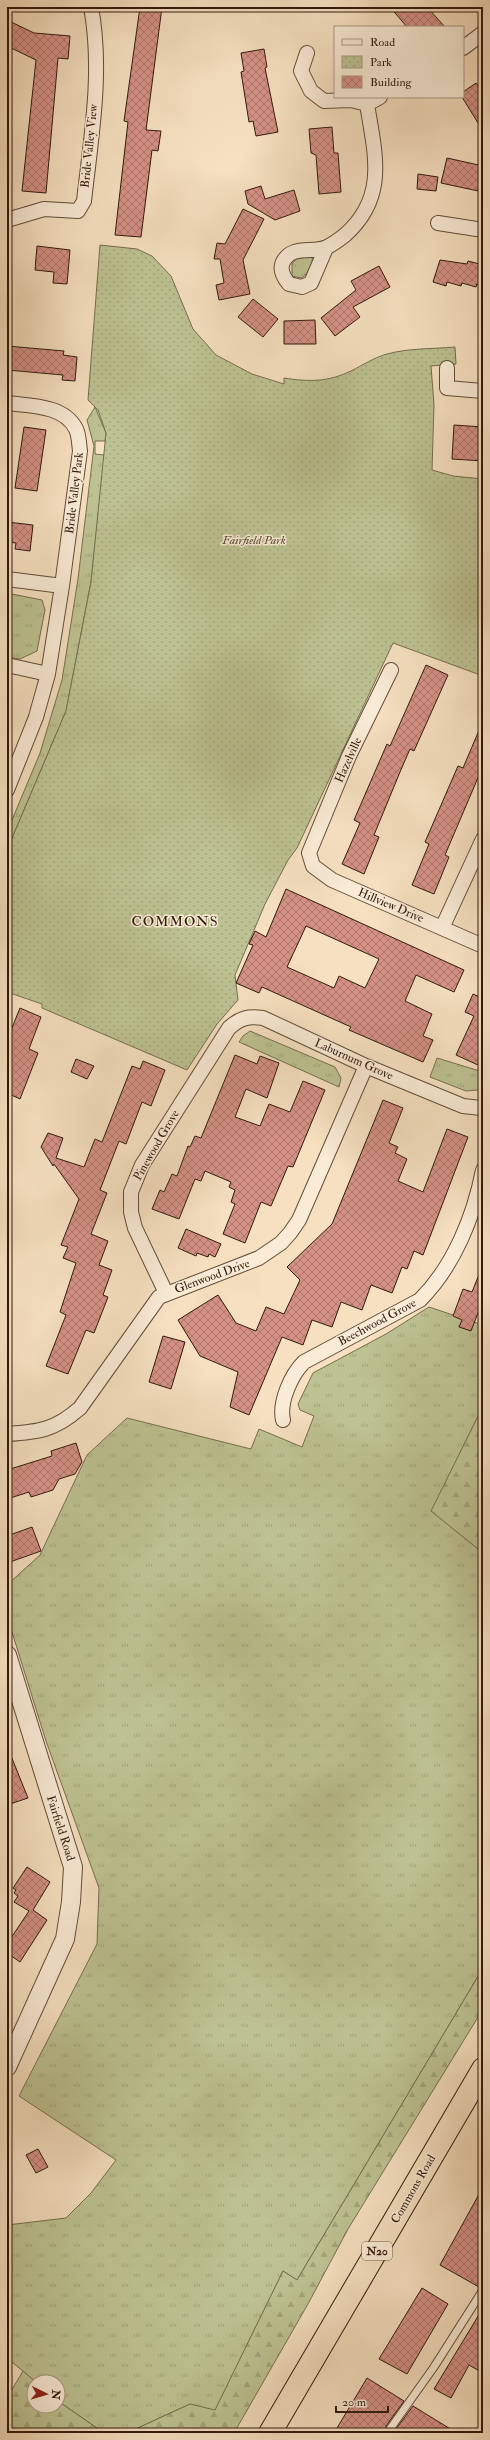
<svg xmlns="http://www.w3.org/2000/svg" width="490" height="2440" viewBox="0 0 490 2440" font-family="'IM FELL Double Pica',serif">
<style>
.grass{fill:url(#grass-tufts);stroke:#766e4f}
.forest{fill:url(#forest-firs);stroke:#766e4f}
.park{fill:url(#park-dots);stroke:#766e4f}
.building{fill:url(#building-cross-hatch);stroke:#301a0c;fill-rule:evenodd}
.lines{fill:none;stroke-linecap:round;stroke-linejoin:round}
.service-casing{stroke:#624c39;stroke-width:9}
.minor-casing{stroke:#624c39;stroke-width:16}
.tertiary-casing{stroke:#624c39;stroke-width:20}
.trunk-casing{stroke:#301a0c;stroke-width:24}
.service{stroke:#f9ebd6;stroke-width:7}
.minor{stroke:#f9ebd6;stroke-width:14}
.tertiary{stroke:#f9ebd6;stroke-width:18}
.trunk{stroke:#f6e0c0;stroke-width:22}
.labels{text-anchor:middle;stroke-width:3;stroke-linejoin:round;paint-order:stroke}
.shield{fill:#f9ebd6;stroke:#6c5949;stroke-width:1}
.shield-label{font-size:11px;font-weight:bold;fill:#301a0c}
.street-label{font-size:12px;fill:#301a0c;stroke:#f9ebd6}
.park-label{font-size:12px;font-style:italic;fill:#5a4c34;stroke:#f9ebd6}
.quarter-label{font-size:14px;letter-spacing:1px;fill:#301a0c;stroke:#f9ebd6}
</style>
<defs>
<pattern id="grass-tufts" width="24" height="20" patternUnits="userSpaceOnUse"><rect width="24" height="20" fill="#bdc292"/><path d="M3 7l-1-3M5 7V3M7 7l1-3M15 17l-1-3M17 17v-4M19 17l1-3" fill="none" stroke="#a3a67d"/></pattern>
<pattern id="forest-firs" width="22" height="20" patternUnits="userSpaceOnUse"><rect width="22" height="20" fill="#bdc292"/><path d="M5 1l3.5 6h-7zM16 11l3.5 6h-7z" fill="#a3a67d"/></pattern>
<pattern id="park-dots" width="8" height="8" patternUnits="userSpaceOnUse"><rect width="8" height="8" fill="#bdc292"/><path d="M2 2h.1M6 6h.1" fill="none" stroke="#a3a67d" stroke-width="1.8" stroke-linecap="round"/></pattern>
<pattern id="building-cross-hatch" width="8" height="8" patternUnits="userSpaceOnUse"><rect width="8" height="8" fill="#d59186"/><path d="M0 0l8 8M0 8l8-8" fill="none" stroke="#ad766c"/></pattern>
</defs>
<rect width="100%" height="100%" fill="#f6e0c0"/>
<filter id="stains"><feTurbulence type="fractalNoise" baseFrequency=".005" numOctaves="4"/><feColorMatrix values="0 0 0 0 .2 0 0 0 0 .09 0 0 0 0 .02 0 0 0 .5 -.17"/></filter>
<radialGradient id="worn" r=".72"><stop offset=".6" stop-color="#630" stop-opacity="0"/><stop offset="1" stop-color="#630" stop-opacity=".3"/></radialGradient>
<path class="grass" d="M312,256C314,262 308,274 302,278L292,276V264L296,259Z
M95,407L106,433L105,441H95V454L104,455V461L91,582L66,711L7,850V832L40,753L62,680L78,579L94,446L87,420Z
M7,593L42,600L45,610L37,651L20,659L7,657Z
M250,1031L335,1067L341,1078L339,1087L239,1042L243,1036Z
M437,1058L483,1072V1084L478,1090L466,1091L430,1077Z
M429,1307L483,1325V1406L432,1511L483,1553V1968L297,2280L283,2271L215,2411L190,2404L127,2433H104L58,2401V2382H36L7,2358V2225L66,2218L91,2193L116,2160L19,2096L97,1944L99,1888L46,1741L7,1616V1585L40,1555L87,1455L127,1418L251,1449L259,1429L302,1447L314,1416L300,1410L298,1404L313,1373L386,1334Z"/>
<path class="forest" d="M483,1406V1553L431,1511Z
M483,1968V2009L348,2229L308,2304L234,2433H219L211,2428L208,2433H127L190,2404L215,2410L283,2271L297,2280Z
M23,2371L36,2382H34V2406H58V2401L104,2433H7V2398Z"/>
<path class="park" d="M100,245L137,249L152,256L171,276L193,329L216,355L252,374L284,384V378C309,382 328,382 351,371C363,365 373,358 387,354C409,348 433,349 455,347L456,364L431,366L434,405L432,470L453,476L483,479V676L393,643L297,848L288,860L265,904L235,975L238,1000L217,1024L187,1070L42,1008V1004L7,992V850L66,711L91,582L106,433L98,410L88,400Z"/>
<path class="building" d="M140,7H162L146,130L161,131L158,151L152,150L141,237L115,235L128,122L124,121Z
M390,7H427L445,27H407Z
M7,20L34,33L70,36L68,59L58,58L46,193L22,191L36,60L7,46Z
M264,49L267,67L265,68L278,132L256,136L253,121L249,122L241,72L244,71L241,53Z
M476,83L483,94V131L462,97L463,92Z
M332,127L334,153H338L341,192L319,194L316,155L311,153L309,129Z
M447,158L483,166V192L441,183Z
M418,174L438,177L436,191L417,189Z
M261,186L265,199L294,190L300,211L275,220L248,204L245,191Z
M243,209L264,219L243,260L250,294L219,300L216,285L224,283L220,259H214L217,243L225,244Z
M37,246L70,250L67,284L53,283L54,272L35,270Z
M440,260L467,264L468,261L483,265V285L477,284L476,287L462,283L461,286L447,282L446,286L433,282Z
M379,266L390,287L353,307L360,317L335,336L321,318L356,290L351,281Z
M253,299L278,319L263,337L238,317Z
M315,320L316,344H284V321Z
M7,346L64,351L63,355L77,357L75,381L62,380L63,375L7,370Z
M454,425L483,427V461L452,459Z
M24,427L46,430L37,491L15,488Z
M7,522L33,525L30,551L15,549L16,543L7,542Z
M426,665L448,675L414,751L410,749L400,772L374,835L379,837L364,874L342,864L360,823L354,820L387,744L390,746Z
M483,721V766L445,855L449,857L434,894L412,885L429,844L425,842L458,766L463,768Z
M286,889L464,970L454,992L416,975L405,1001L432,1014L423,1036L433,1040L423,1062L349,1030L351,1027L262,987L259,993L236,983L253,945L249,944L255,931L266,937ZM306,926L379,959L365,988L339,976L334,988L287,967Z
M473,994L482,998L483,995V1053L478,1065L456,1055L474,1016L465,1012Z
M20,1008L41,1017L29,1049L38,1053L20,1099L7,1093V1040Z
M235,1055L257,1064L260,1056L279,1063L267,1098L246,1089L235,1117L260,1126L269,1104L290,1112L303,1081L325,1090L293,1167L288,1166L271,1206L261,1202L245,1243L223,1234L235,1204L231,1202L235,1190L229,1187L231,1182L205,1171L201,1181L195,1179L179,1219L152,1209L160,1190L164,1192L172,1174L177,1176L188,1146L190,1147L195,1136L201,1138Z
M76,1059L94,1066L87,1079L71,1072Z
M143,1061L165,1070L151,1106L142,1102L126,1144L119,1141L100,1190L107,1193L91,1234L108,1241L99,1265L112,1270L103,1295L108,1297L94,1333L86,1330L68,1374L46,1366L66,1315L60,1312L76,1263L63,1258L68,1247L61,1245L79,1199L54,1164L53,1166L41,1147L48,1133L63,1138L56,1158L84,1167L95,1139L102,1142L132,1066L140,1069Z
M383,1100L403,1108L389,1143L398,1147L395,1153L407,1159L398,1181L423,1192L447,1129L468,1137L423,1255L414,1251L407,1269L402,1267L392,1293L371,1285L362,1310L341,1302L332,1327L312,1320L303,1345L282,1337L249,1415L230,1407L238,1372L200,1356L178,1320L218,1295L236,1323L256,1331L266,1307L284,1314L300,1280L287,1267L332,1224Z
M186,1229L221,1244L215,1257L209,1254L208,1257L197,1253L196,1256L178,1248Z
M482,1267L483,1300L471,1331L459,1327L462,1320L453,1316L463,1289L472,1292Z
M163,1336L185,1342L171,1389L149,1382Z
M76,1443L82,1462L75,1474L59,1479L53,1490L31,1497L29,1492L7,1499V1470L52,1456L51,1451Z
M32,1527L41,1551L7,1563V1536Z
M7,1751H9L28,1798L7,1805Z
M27,1867L50,1882L33,1910L47,1920L20,1962L7,1953V1944L29,1911L14,1902L18,1896L14,1893L16,1890L13,1888Z
M38,2149L48,2167L36,2173L26,2155Z
M483,2187V2285L479,2287L440,2265Z
M422,2288L448,2304L407,2374L379,2359Z
M483,2308V2373L469,2365L451,2398L434,2389Z
M367,2378L404,2401L386,2426L387,2433H334Z
M413,2406L426,2414L457,2433H393Z"/>
<g class="lines">
<g class="service-casing">
<path id="service" d="M390,2429L434,2367L483,2290"/>
</g>
<g class="minor-casing">
<path id="minor" d="M463,48L483,33
M307,53L301,71L311,91L324,101L351,100L367,104
M7,220L44,209L78,211L84,201C91,138 103,71 91,7
M438,223L483,230
M326,248L311,283L302,287L289,284C284,278 279,270 283,262C292,244 313,254 327,247C333,244 340,239 345,235C388,197 375,154 367,104L380,97
M447,368V388L483,391
M7,403C31,406 64,405 76,429C79,435 79,444 80,451L62,586L48,674L36,717L7,790
M7,579L62,586
M7,665L48,674
M391,670L349,756L309,853L313,866L332,880L483,946
M442,928L483,839
M166,1293L135,1228L131,1212V1192L142,1165L229,1028C240,1018 248,1016 263,1018L366,1066L463,1106L481,1108
M283,1420C279,1402 291,1375 304,1362L420,1300C454,1266 474,1216 483,1170
M7,1434C39,1432 55,1430 80,1408L159,1297L259,1258L281,1243L290,1233L299,1220L366,1066"/>
</g>
<g class="tertiary-casing">
<path id="tertiary" d="M7,1655L73,1867L71,1902L65,1939L7,2067"/>
</g>
<g class="trunk-casing">
<path id="trunk" d="M270,2433L483,2069"/>
</g>
<use href="#service" class="service"/>
<use href="#minor" class="minor"/>
<use href="#tertiary" class="tertiary"/>
<use href="#trunk" class="trunk"/>
</g>
<g class="labels">
<rect class="shield" x="362" y="2242" width="30" height="18" rx="3"/>
<g class="shield-label">
<text x="377" y="2255">N20</text>
</g>
<g class="street-label">
<text transform="translate(89 146) rotate(-84)" y="4">Bride Valley View</text>
<text transform="translate(74 493) rotate(-83)" y="4">Bride Valley Park</text>
<text transform="translate(348 760) rotate(-66)" y="4">Hazelville</text>
<text transform="translate(391 905) rotate(23)" y="4">Hillview Drive</text>
<text transform="translate(354 1059) rotate(24)" y="4">Laburnum Grove</text>
<text transform="translate(156 1145) rotate(-60)" y="4">Pinewood Grove</text>
<text transform="translate(212 1276) rotate(-20)" y="4">Glenwood Drive</text>
<text transform="translate(377 1322) rotate(-28)" y="4">Beechwood Grove</text>
<text transform="translate(61 1828) rotate(72)" y="4">Fairfield Road</text>
<text transform="translate(413 2189) rotate(-60)" y="4">Commons Road</text>
</g>
<g class="park-label">
<text x="254" y="544">Fairfield Park</text>
</g>
<g class="quarter-label">
<text x="175" y="926">COMMONS</text>
</g>
</g>
<rect width="490" height="2440" fill="none" stroke="#f6e0c0" stroke-width="24"/>
<rect x="8" y="8" width="474" height="2424" fill="none" stroke="#301a0c" stroke-width="2"/>
<rect x="12" y="12" width="466" height="2416" fill="none" stroke="#301a0c"/>
<rect x="334" y="26" width="130" height="72" fill="#f9ebd6" stroke="#a99785"/>
<rect x="342" y="39" width="20" height="6" fill="#f9ebd6" stroke="#a99785"/>
<text x="370" y="46" font-size="12" fill="#301a0c">Road</text>
<rect x="342" y="56" width="20" height="12" fill="url(#park-dots)" stroke="#a99785"/>
<text x="370" y="66" font-size="12" fill="#301a0c">Park</text>
<rect x="342" y="76" width="20" height="12" fill="url(#building-cross-hatch)" stroke="#a99785"/>
<text x="370" y="86" font-size="12" fill="#301a0c">Building</text>
<g transform="translate(46 2394) rotate(95)"><circle r="19" fill="#f9ebd6" stroke="#a99785"/>
<path d="M0-3L7 15L0 10L-7 15Z" fill="#8f2418"/>
<text y="-6" font-size="11" font-weight="bold" text-anchor="middle" fill="#301a0c">N</text>
</g>
<path d="M336 2406v6h52v-6" fill="none" stroke="#301a0c" stroke-width="2"/>
<text x="342" y="2406" font-size="12" fill="#301a0c" stroke="#f9ebd6" stroke-width="3" paint-order="stroke">20 m</text>
<rect width="100%" height="100%" filter="url(#stains)"/>
<rect width="100%" height="100%" fill="url(#worn)"/>
</svg>
